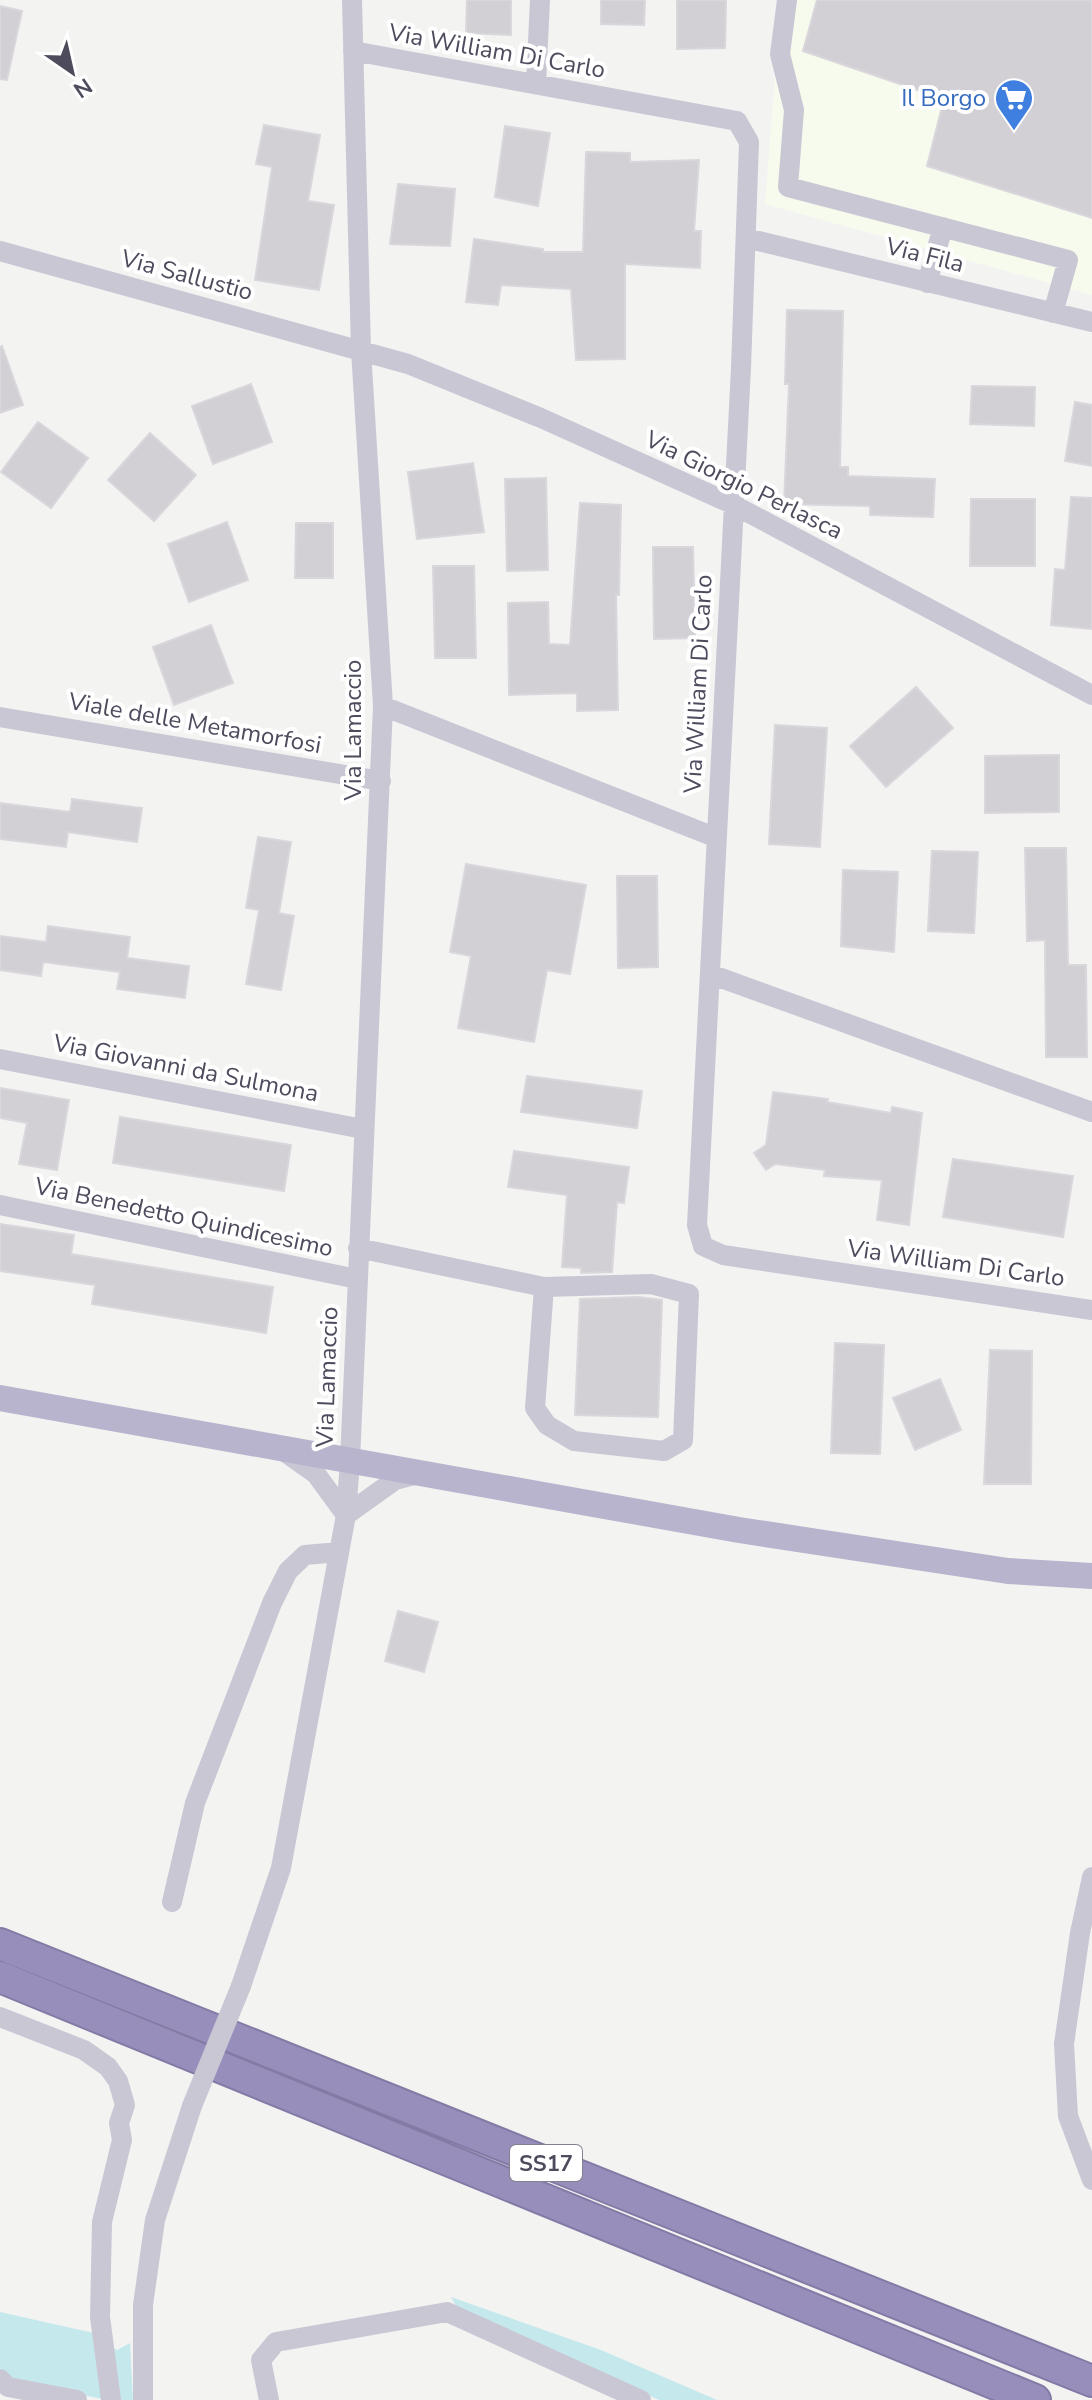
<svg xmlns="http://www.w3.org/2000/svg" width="1092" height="2400" viewBox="0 0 1092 2400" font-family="'Nunito Sans',sans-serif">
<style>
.commercial{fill:#f6fbee}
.green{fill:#c5e8ec}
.building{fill:#d2cfd5;stroke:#d9d6dc;stroke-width:2}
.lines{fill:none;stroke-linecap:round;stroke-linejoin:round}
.highway-casing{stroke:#847aa6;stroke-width:34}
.minor{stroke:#c9c7d4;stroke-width:20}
.major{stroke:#b9b4cd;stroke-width:26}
.highway{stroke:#988ebb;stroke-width:30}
.minor-bridge{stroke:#c9c7d4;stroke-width:20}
.labels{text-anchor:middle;stroke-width:8;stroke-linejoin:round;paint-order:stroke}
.shield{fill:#fff;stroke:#83818e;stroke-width:2}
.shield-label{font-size:22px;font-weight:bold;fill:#4e4b5d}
.street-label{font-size:24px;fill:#4e4b5d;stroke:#fff}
.shop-label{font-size:24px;fill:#366cbe;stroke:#fff;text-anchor:end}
</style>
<rect width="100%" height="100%" fill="#f3f3f2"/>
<path class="commercial" d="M781,0H1092V295L765,204Z"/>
<path class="green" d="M451,2297L601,2350L717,2400H659L458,2310Z
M0,2312L94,2333L103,2399L10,2381L0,2368Z
M130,2343L133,2400H116L107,2345L117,2350Z"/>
<path class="building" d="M467,0H511V35L466,33Z
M601,0H645L644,25L601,24Z
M677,0H726L725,48L677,49Z
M817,0H1092V218L927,166L944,99L803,51Z
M0,6L22,11L7,80L0,79Z
M264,125L320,135L308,201L334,205L319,290L255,280L272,167L256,164Z
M505,126L550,133L538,206L495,197Z
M586,152L630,153V162L699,160L694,231H701L700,268L625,264V359L576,360L571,289L501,285L498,305L466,302L474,239L543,249V252H583Z
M398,184L455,189L450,246L390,244Z
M787,310L843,311L840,467H848V476L935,479L933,517L870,515V506L784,504L789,384H785Z
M2,346L23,405L0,413V347Z
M251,384L272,442L213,464L192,406Z
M972,386L1035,387L1034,426L970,424Z
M1075,402L1092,405V466L1065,461Z
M38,422L88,458L51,508L1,472Z
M150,433L196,475L154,521L108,480Z
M473,463L484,532L417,539L408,472Z
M546,478L548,570L507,571L505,479Z
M1071,497L1092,498V629L1051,625L1055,569L1065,570Z
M971,499H1035V566H970Z
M580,503L621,505L619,595H616L618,710L577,711V693L509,695L508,603L548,602L549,644L570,645Z
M227,522L248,580L189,602L168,544Z
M296,523H333V578H295Z
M653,547H693L695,638L654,639Z
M433,566H474L476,658H435Z
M211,625L233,683L174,705L153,647Z
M916,687L953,728L886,787L850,746Z
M775,725L827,728L820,847L769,844Z
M1059,755V812L985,813V756Z
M72,799L142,808L137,842L68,832L66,847L0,839V803L70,812Z
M258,837L291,842L279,913L294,916L281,990L246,984L259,910L246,908Z
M1025,848H1066L1068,965H1086L1087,1057H1046L1045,940L1027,941Z
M932,851L978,852L974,933L928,931Z
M466,864L586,885L570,974L547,970L534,1042L458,1028L471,956L450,952Z
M843,870L898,872L894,952L841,946Z
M617,876H657L658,967L618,968Z
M48,926L130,937L127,958L189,966L185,998L117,989L120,972L43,962L41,976L0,970V936L46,942Z
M527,1076L642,1091L637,1128L521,1112Z
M0,1088L69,1100L57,1170L19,1164L27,1123L0,1118Z
M773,1092L828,1099L827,1102L891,1113L892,1107L922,1113L909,1225L877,1220L882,1180L824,1176L825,1170L775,1164L766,1170L754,1153L766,1145Z
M120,1117L291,1145L284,1191L113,1163Z
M514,1151L629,1167L624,1203L617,1202L612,1272L581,1273V1268L562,1267L567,1195L508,1187Z
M953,1159L1073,1176L1063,1237L943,1217Z
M0,1224L74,1235L71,1254L273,1287L266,1333L92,1304L95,1285L0,1271Z
M638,1297L662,1300L658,1417L575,1415L580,1299Z
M835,1343L884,1345L880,1454L831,1453Z
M990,1350L1032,1351L1031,1484H984Z
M940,1379L961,1430L915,1450L893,1398Z
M398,1611L438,1622L424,1672L385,1661Z"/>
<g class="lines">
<g class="highway-casing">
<path id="highway" d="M0,1944L1092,2381
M0,1977L1035,2400"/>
</g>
<path class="minor" d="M787,0L780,54L794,110L788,187L1068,260L1053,313
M353,51L737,121L749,142L741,368L697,1225L703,1246L723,1255L1092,1310
M536,84L540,0
M746,238L1092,322
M0,251L408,364L541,418L732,504L1092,695
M927,283L943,227
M383,706L717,838
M0,717L381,781
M710,974L1092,1112
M0,1059L363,1129
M0,1205L357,1279
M358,1248L544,1287L535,1408L547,1425L574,1441L664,1451L683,1440L689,1294L651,1284L544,1287
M282,1450L316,1474L346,1515
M346,1515L395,1480L418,1474
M1092,1877L1080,1933L1064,2044L1068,2116L1092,2180
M172,1902L195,1803L272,1603L288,1571L305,1555L339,1552
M241,1986L281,1868L346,1515L350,1461L383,706L361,350L352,0
M0,2017L84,2050L108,2067L118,2081L125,2105L119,2123L122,2140L102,2222L100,2317L111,2400
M0,2379L8,2387L77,2400
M143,2400V2305L155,2220L192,2106
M269,2400L261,2360L276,2342L447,2312L641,2400"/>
<path class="major" d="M0,1398L739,1530L1008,1571L1092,1576"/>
<use href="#highway" class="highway"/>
<path class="minor-bridge" d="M192,2106L241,1986"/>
</g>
<defs>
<g id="supermarket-pin" transform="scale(2)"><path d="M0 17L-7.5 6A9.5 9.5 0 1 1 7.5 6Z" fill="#3f7fe0" stroke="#fff"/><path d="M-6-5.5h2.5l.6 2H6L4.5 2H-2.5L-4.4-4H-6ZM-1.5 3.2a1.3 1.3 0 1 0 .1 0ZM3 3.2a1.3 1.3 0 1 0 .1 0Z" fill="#fff"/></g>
</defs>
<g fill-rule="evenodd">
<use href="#supermarket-pin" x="1014" y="98"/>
</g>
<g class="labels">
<rect class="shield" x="510" y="2145" width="72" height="36" rx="6"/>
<g class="shield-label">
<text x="546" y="2171">SS17</text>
</g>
<g class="street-label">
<text transform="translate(497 51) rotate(10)" y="8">Via William Di Carlo</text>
<text transform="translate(925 255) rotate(14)" y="8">Via Fila</text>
<text transform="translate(187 275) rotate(15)" y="8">Via Sallustio</text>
<text transform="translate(744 485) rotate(26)" y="8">Via Giorgio Perlasca</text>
<text transform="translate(698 684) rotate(-87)" y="8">Via William Di Carlo</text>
<text transform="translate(195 723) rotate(10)" y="8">Viale delle Metamorfosi</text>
<text transform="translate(353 730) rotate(-90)" y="8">Via Lamaccio</text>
<text transform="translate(186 1068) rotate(11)" y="8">Via Giovanni da Sulmona</text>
<text transform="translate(184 1217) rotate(12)" y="8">Via Benedetto Quindicesimo</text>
<text transform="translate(956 1263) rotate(8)" y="8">Via William Di Carlo</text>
<text transform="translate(327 1377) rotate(-88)" y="8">Via Lamaccio</text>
</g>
<g class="shop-label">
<text x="986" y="106">Il Borgo</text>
</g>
</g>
<g transform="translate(72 72) rotate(146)" stroke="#ffffff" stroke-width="6" paint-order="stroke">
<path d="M0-6L14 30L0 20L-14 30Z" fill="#4e4b5d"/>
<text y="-12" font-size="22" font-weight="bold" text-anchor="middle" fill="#4e4b5d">N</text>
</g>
</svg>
